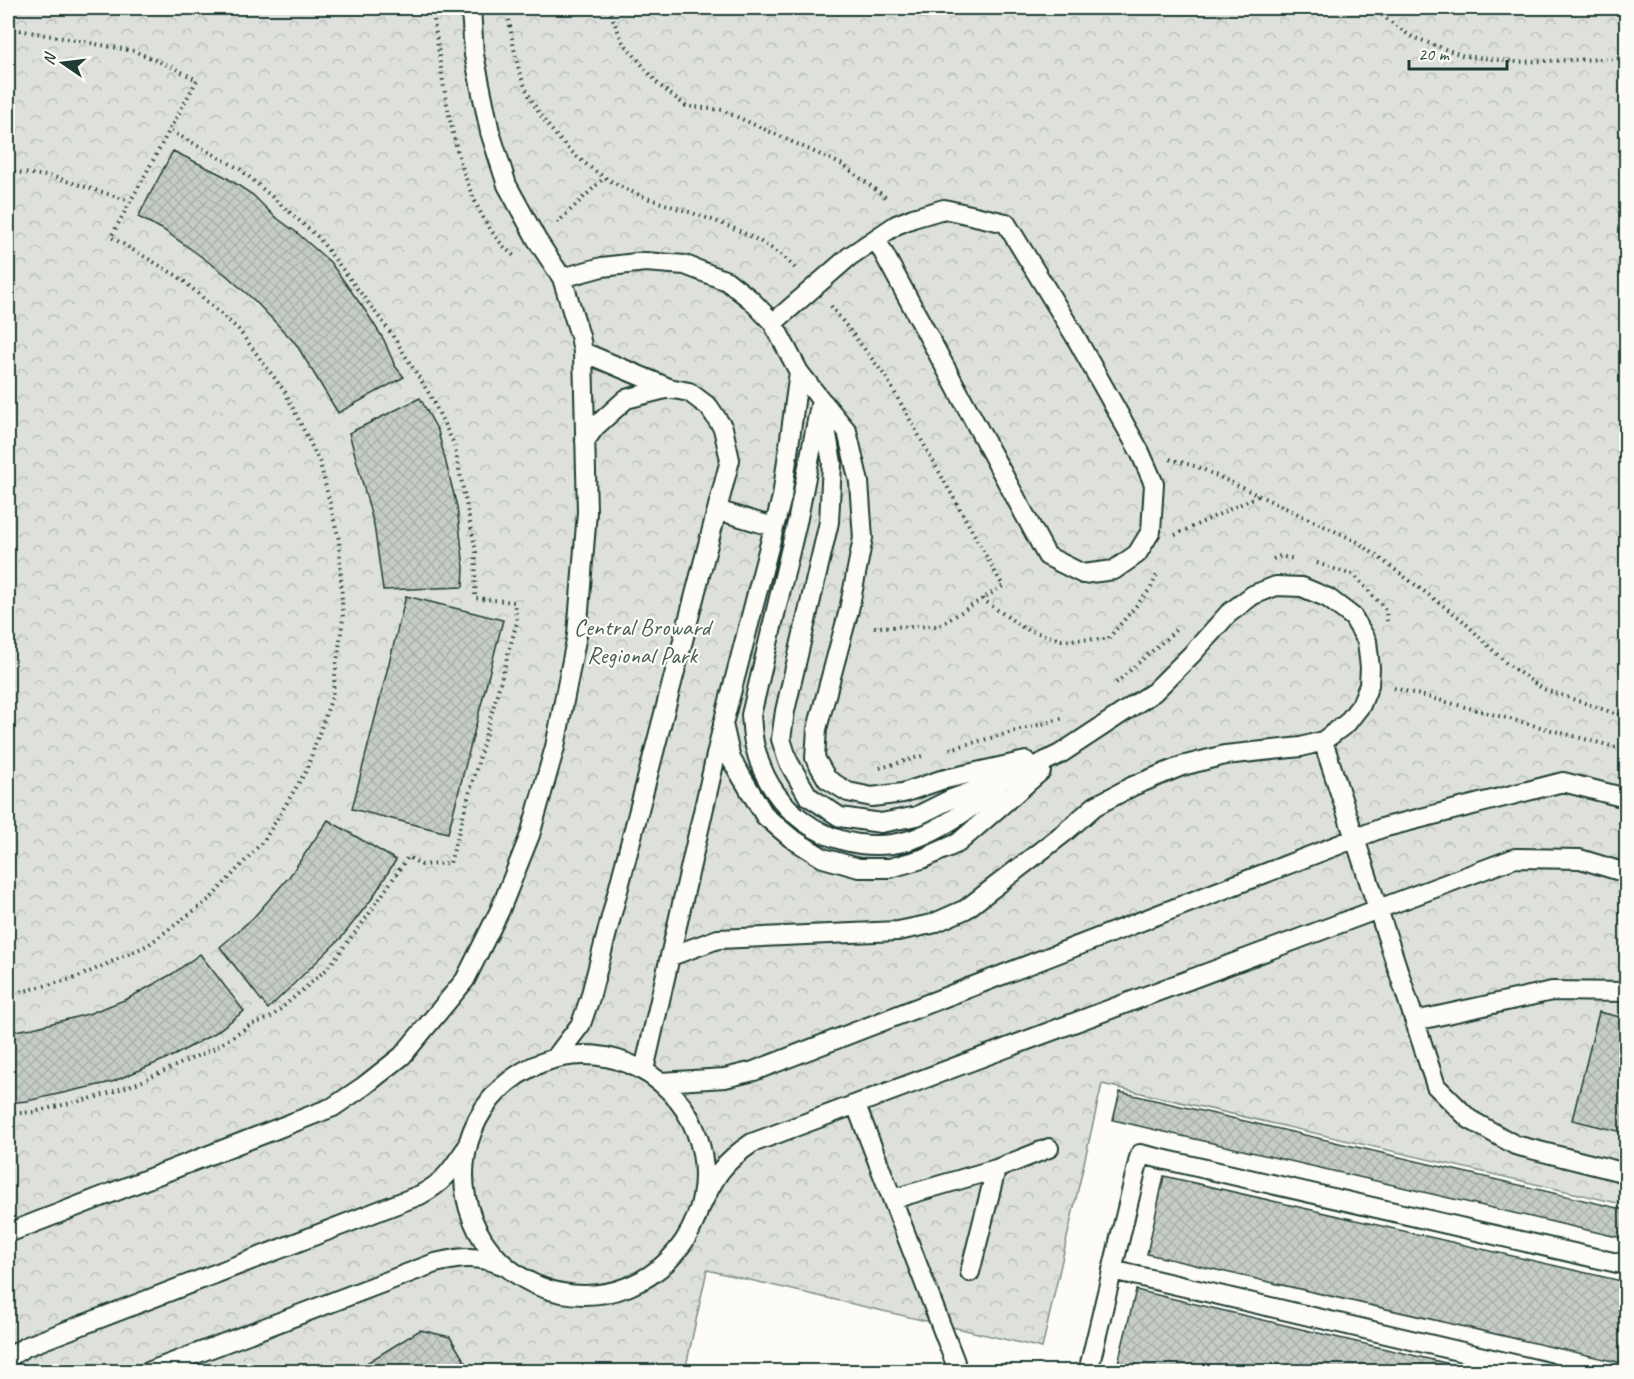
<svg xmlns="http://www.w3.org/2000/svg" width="1634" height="1379" viewBox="0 0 1634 1379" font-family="Caveat,sans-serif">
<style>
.park{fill:url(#park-crowns);stroke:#7e8e88;stroke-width:1.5}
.building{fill:url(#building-cross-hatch);stroke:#1f3d34;stroke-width:1.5}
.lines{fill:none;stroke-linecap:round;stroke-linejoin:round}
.service-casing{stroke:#1f3d34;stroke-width:22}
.path{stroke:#1f3d34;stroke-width:4;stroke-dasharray:1.5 4.5;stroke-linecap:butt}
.service{stroke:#fdfcf7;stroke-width:18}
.labels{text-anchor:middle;stroke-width:4.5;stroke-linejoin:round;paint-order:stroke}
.park-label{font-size:24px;fill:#455e55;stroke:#fdfcf7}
</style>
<defs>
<pattern id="park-crowns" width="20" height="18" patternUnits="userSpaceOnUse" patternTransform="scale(1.5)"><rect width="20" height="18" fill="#dde0db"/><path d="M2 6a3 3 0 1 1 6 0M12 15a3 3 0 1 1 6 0" fill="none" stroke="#bdc1bd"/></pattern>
<pattern id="building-cross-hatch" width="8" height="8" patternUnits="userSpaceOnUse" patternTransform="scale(1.5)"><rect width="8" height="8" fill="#c6cdc7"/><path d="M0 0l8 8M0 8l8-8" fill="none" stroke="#aab1ac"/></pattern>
</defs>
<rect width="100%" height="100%" fill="#fdfcf7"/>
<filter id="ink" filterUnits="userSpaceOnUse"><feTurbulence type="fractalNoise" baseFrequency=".0167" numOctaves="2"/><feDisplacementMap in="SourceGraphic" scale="12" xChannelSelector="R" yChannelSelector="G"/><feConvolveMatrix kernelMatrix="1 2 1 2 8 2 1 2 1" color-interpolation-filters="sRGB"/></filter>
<g filter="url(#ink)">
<path class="park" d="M8,8H1626V1205L1102,1084L1042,1348L707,1270L685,1371H8Z"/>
<path class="building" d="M173,151L224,176L253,195L274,216L296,232L330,262L367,313L384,340L395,366L404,377L338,413L296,344L255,301L226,275L195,252L162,229L138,217Z
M420,398L438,431L457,507L464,568L463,587L383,590L374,525L349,433Z
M406,596L503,620L448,833L352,809Z
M328,820L396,860L371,900L341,938L268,1009L220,947L253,918L289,877Z
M200,954L244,1011L215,1033L175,1055L112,1082L27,1101L8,1103V1032L33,1028L88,1014L127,999L172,974Z
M1626,1006V1133L1572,1120L1599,1012L1624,1018Z
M1120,1092L1626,1210V1239L1113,1120Z
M1164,1176L1626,1282V1364L1147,1254Z
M1136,1290L1484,1372H1136L1117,1367Z
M420,1330L450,1337L471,1372H352Z"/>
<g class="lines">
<g class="service-casing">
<path id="service" d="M562,278L602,267L645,262L685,265L727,281L750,299L773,323L799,372L782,497L723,724L731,759L765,816L791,838L823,858L859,868H890L922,859L958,843L1041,771
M773,323L850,256L896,225L913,218L944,209L1006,223L1075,336L1140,452L1154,484L1151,531L1137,554L1114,570L1083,574L1047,556L876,239
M799,372L821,400L798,518L751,715C752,725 752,736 755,747C770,810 827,852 892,844C929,840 967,810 997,789
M823,402L847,431L859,482L863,538L849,610L817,729L815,758L827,779L848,792L872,797L903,793L941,780L1026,761
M585,441L595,427L626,399L669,388
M717,510L774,527
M1323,741L1436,1086L1469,1119L1515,1145L1626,1173
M671,956L718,939L898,931L932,924L966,909L1064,833L1095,806L1133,786L1182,766L1225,755L1301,747L1323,741L1347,723L1361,705L1369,685L1370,668L1367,641L1353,617L1328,598L1302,587L1276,586L1253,595L1228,614L1192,654L1154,692L1060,754L1015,776L949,800L917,816L881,823L840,817L808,796L788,761L781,739L785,711L829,522L832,463L821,400
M1415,1021L1552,991L1626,992
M464 1175a120 120 0 1 1 240 0a120 120 0 1 1-240 0Z
M556,1057L581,1024L590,998L730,460L723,428L709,407L689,392L669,388L583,352
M644,1070L722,729
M661,1082L725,1078L754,1071L1382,828L1563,782L1626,798
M856,1105L955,1362L956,1372
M996,1169L1049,1148
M893,1199L996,1169L970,1272
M700,1208C715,1176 722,1163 752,1143L1515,858L1580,859L1626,873
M8,1233L333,1107L364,1086L402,1056L465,980L500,910L530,835L555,747L577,635L587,512L583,352L580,336L562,278L537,240L507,185L490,132L474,55L471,8
M1112,1270L1548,1372
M8,1358L25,1347L420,1195C443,1183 451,1171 465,1150
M148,1372L435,1263C461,1257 477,1255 502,1265
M1088,1372L1140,1154L1626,1265"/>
</g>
<path class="path" d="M433,8C434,26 438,44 440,62C449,122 465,216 514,256L516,255
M507,8C512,35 515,66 527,91C551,141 595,179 647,198C690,213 738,225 777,252C784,257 791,264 797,270
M608,8L623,42L659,85L686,106L722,110L843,165L888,199
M1372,8L1410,36L1464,56L1517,62L1626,58
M8,28L134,51L172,67L197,80L111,237L179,277L238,329L285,392L320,463L339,540L343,619L332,697L306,771L265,839L211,898L148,945L76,978L8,995
M8,171L54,177L130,201
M557,223L604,178
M831,306L886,377L1003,586L939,626L871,627
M1170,459L1198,467L1358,542L1461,619L1507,664L1543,689L1626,717
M1175,535L1258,496
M1273,559L1280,556L1295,559
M1317,563L1355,576L1386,610L1387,621
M982,599L1025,629L1061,640L1108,639L1151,588L1158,572
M1116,683L1178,628
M1394,688L1626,750
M950,749L1064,718
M880,768L922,756
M8,1114L33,1112L97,1097L140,1082L215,1048L250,1025L270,1018L327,969L367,917L408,857L422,865L450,863L517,622L514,602L475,598L476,552L454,444L430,395L391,333L318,237L240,169L169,130"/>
<use href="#service" class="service"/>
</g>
</g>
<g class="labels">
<g class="park-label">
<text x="642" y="635">Central Broward<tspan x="642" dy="28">Regional Park</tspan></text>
</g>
</g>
<rect width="1634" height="1379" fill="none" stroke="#fdfcf7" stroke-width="30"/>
<rect x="15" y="15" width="1604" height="1349" fill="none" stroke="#1f3d34" stroke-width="2" filter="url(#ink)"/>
<g transform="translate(63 63) rotate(284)" stroke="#fdfcf7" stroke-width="4.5" paint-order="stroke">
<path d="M0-4.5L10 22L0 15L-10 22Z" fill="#1f3d34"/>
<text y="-9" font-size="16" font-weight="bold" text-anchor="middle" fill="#1f3d34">N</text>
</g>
<path d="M1409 60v9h98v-9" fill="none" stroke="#1f3d34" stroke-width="3"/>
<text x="1418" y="60" font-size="18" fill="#1f3d34" stroke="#fdfcf7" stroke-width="4.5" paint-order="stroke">20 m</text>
</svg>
